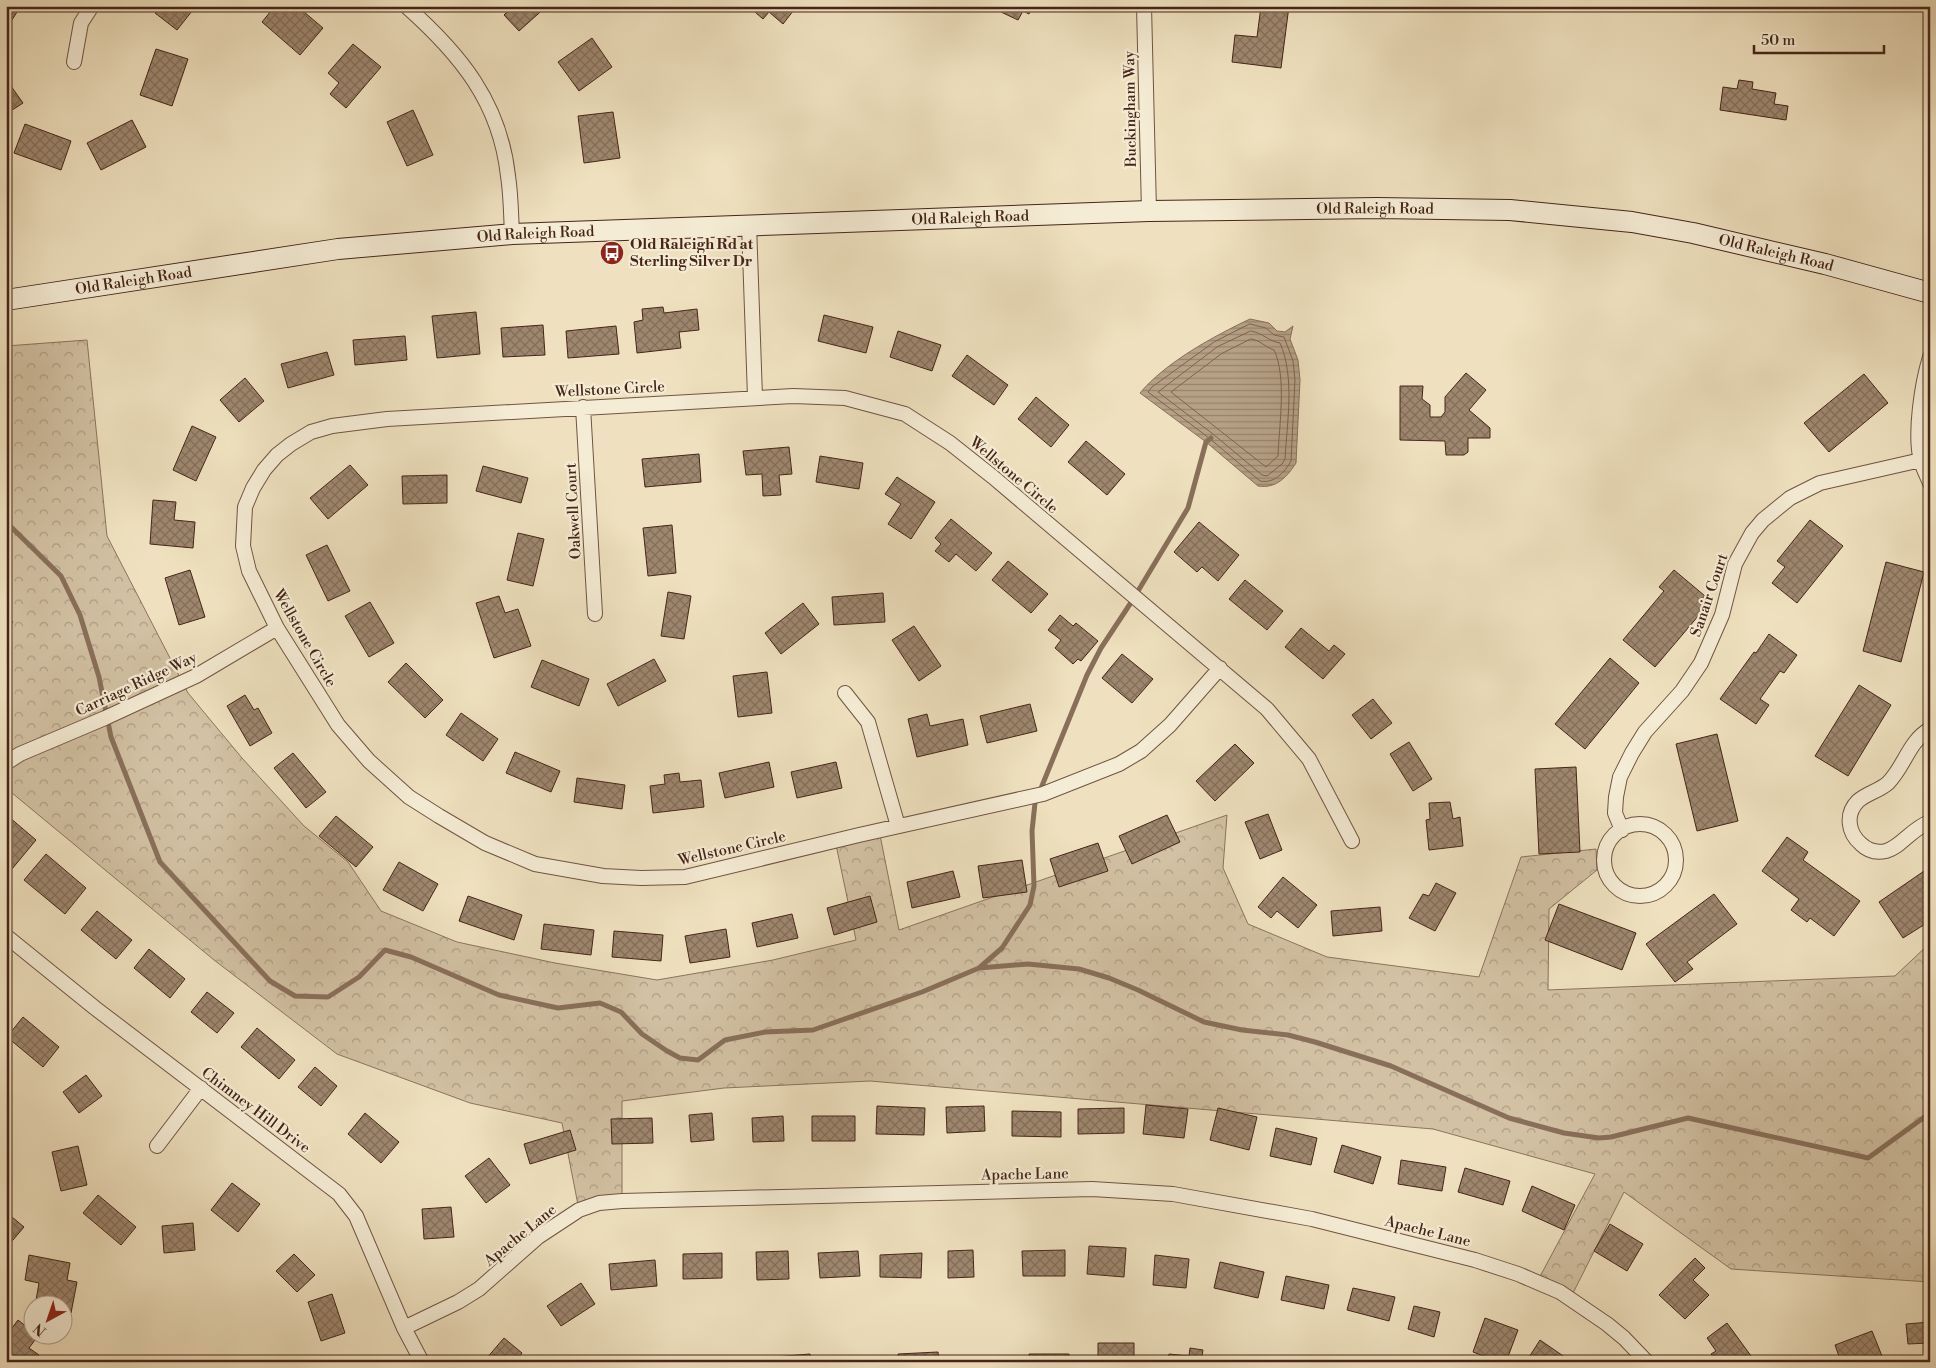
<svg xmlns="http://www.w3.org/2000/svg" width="1936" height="1368" viewBox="0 0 1936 1368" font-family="'Libre Bodoni',serif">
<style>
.forest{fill:url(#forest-crowns);stroke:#8c735e}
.water{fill:url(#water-rules);stroke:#896f5a}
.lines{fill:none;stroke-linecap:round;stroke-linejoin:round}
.shore{stroke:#7e634f;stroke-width:1}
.stream{stroke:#896f5a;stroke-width:5}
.building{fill:url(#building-cross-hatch);stroke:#462518}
.minor-casing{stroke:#705442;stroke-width:16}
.secondary-casing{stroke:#462518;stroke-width:22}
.minor{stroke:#f5ecd5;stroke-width:14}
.secondary{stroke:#f5ecd5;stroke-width:20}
.labels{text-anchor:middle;stroke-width:4.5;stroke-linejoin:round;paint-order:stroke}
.street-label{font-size:15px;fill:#462518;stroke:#f5ecd5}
.poi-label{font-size:15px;font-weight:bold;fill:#462518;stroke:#f5ecd5;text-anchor:start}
</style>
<defs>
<pattern id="forest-crowns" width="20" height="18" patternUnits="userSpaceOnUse" patternTransform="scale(1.25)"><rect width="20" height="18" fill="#d2c1a3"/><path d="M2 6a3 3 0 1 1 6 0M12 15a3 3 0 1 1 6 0" fill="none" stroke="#ac9d84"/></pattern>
<pattern id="water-rules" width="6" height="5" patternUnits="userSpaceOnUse" patternTransform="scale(1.25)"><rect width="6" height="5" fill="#b6a186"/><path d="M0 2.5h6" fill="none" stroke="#96836d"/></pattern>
<pattern id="building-cross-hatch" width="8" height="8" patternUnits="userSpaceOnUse" patternTransform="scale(1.25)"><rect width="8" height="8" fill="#9e876f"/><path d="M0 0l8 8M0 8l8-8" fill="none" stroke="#836e5a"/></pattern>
</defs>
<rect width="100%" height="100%" fill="#efe1bf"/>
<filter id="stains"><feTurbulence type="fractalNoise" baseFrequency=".004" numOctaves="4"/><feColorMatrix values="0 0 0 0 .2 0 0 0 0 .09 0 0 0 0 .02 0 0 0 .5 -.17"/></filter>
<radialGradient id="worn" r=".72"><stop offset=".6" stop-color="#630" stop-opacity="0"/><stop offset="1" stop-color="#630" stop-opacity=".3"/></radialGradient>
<path class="forest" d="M87,340L107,536L188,693L242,758L304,826L348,862L381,911L457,942L555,963L657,980L773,960L856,940L835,840L879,830L899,930L1227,815L1223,868L1248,924L1327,957L1479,977L1521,857L1596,849L1597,870L1549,909L1548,990L1895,976L1930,943V1282L1731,1269L1624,1192L1570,1299L1537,1282L1595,1174L1433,1129L870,1081L724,1088L622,1101V1201L579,1210L562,1123L470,1103L337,1054L214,960L6,788V346Z"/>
<path class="water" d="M1250,319L1269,323L1277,331L1285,332L1293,326L1290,339L1298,360L1300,380L1296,463C1287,477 1276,489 1258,486L1206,442L1140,393C1166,362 1214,336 1250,319Z"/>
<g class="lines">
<path class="shore" d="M1250,324L1266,328L1274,335L1284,337L1293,361L1295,380L1291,461C1285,472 1274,484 1260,481L1209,438L1148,392L1152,387L1214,342Z
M1251,331C1263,333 1268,341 1280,343C1295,377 1287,422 1285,459L1282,464L1267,476L1262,475L1213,434L1158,392L1217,347Z
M1251,339C1260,340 1265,347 1274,350C1287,377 1279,426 1278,456L1266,467L1171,392L1221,354Z"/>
<path class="stream" d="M6,522L61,576L80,615L99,677L111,737L160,862L270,981L295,996L328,997L359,977L385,950L411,957L499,995L558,1008L600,1003L621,1012L642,1034L667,1051L680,1058L698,1060L725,1040L765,1032L813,1030L922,992L979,968L1028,964L1079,969L1109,978L1138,990L1204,1022L1242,1030L1288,1035L1315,1042L1391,1066L1509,1118L1564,1133L1599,1138L1611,1137L1688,1118L1868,1158L1930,1113
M979,968L1002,948L1030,905L1034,886L1032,831L1035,803L1087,675L1101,648L1132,601L1188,508L1206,442L1211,438"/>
</g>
<path class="building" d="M6,6H21L6,29Z
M161,6H196L177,30L155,13Z
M275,6H297L323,28L300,55L262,22Z
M513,6H547L519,31L504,15Z
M748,6H797L783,24L769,12L763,19Z
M1003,6H1033L1029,14L1023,11L1018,20L1001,12Z
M1261,6H1289L1281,68L1232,62L1235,35L1257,37Z
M592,38L612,67L579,91L558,62Z
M353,44L381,67L346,108L330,94L339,83L328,73Z
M156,49L188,59L172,106L140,95Z
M6,79L23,103L6,114Z
M1739,80L1753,82L1752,89L1776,93L1774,104L1788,106L1786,120L1720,110L1723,87L1737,89Z
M413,110L433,155L407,166L387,122Z
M613,112L620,158L584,163L578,116Z
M132,120L146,147L101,170L87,143Z
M25,124L71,141L61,170L14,153Z
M663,307L664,313L697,309L699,330L679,332L681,348L637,353L634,322L643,320L642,309Z
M476,312L480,354L437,358L432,316Z
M824,315L873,327L866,353L818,341Z
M543,325L545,355L503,357L501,328Z
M616,326L619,354L568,358L566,331Z
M898,331L941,345L932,371L890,357Z
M405,336L407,360L355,365L353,340Z
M327,352L334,375L288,388L281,364Z
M967,355L1008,385L994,405L952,376Z
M1466,373L1486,390L1469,410L1490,428V438H1468V452L1464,455H1446L1445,441L1400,440V386H1423L1422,399L1430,405V417H1441L1445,412V397Z
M1864,374L1888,403L1829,452L1804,423Z
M245,378L264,401L239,422L220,400Z
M1036,397L1069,425L1051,447L1018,419Z
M192,426L216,437L196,481L173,470Z
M1086,441L1125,474L1107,495L1068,462Z
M789,447L792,474L779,475L781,495L763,496L762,474L746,475L743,451Z
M699,454L701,482L645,487L642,459Z
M820,456L863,463L859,489L816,482Z
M350,465L368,485L328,519L310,498Z
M483,466L528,478L521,503L476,491Z
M447,475V503L403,504L402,476Z
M897,477L935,502L911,539L888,524L901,504L885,494Z
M153,500L176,502L174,520L195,522L193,548L150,544Z
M951,519L992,553L976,571L956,554L949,562L935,551L941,544L935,538Z
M1810,520L1843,546L1797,603L1772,583L1785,567L1777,561Z
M1199,522L1239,555L1218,581L1202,567L1197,572L1174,552Z
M672,525L676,573L648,576L643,528Z
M518,533L544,539L533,586L507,580Z
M327,545L350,591L328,601L306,555Z
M1008,561L1048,594L1031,613L992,580Z
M1886,562L1924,572L1901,662L1863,651Z
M190,570L205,617L179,625L165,578Z
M1674,570L1705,596L1699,603L1705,608L1655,667L1623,640L1664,591L1659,587Z
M1245,580L1283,611L1267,630L1229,599Z
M668,592L691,596L684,639L661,636Z
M883,593L885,622L834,625L832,597Z
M499,596L505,613L518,609L531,646L494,658L476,603Z
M370,602L394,643L369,657L345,616Z
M803,603L819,624L781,654L765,633Z
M1060,615L1073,626L1076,623L1098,641L1081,661L1078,659L1073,664L1055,648L1061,640L1048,630Z
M6,617L13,622L6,630Z
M914,626L941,666L919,681L892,640Z
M1301,628L1329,651L1334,645L1345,654L1323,679L1285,647Z
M1769,634L1797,655L1784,673L1780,671L1760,699L1769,705L1756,724L1720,699L1754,652L1756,653Z
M1122,654L1153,679L1132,703L1102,678Z
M1610,658L1639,683L1585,749L1555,724Z
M654,659L666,681L618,706L607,684Z
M542,660L589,679L579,706L531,687Z
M406,663L443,700L425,718L388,682Z
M767,672L772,713L738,717L733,676Z
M1859,685L1891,705L1848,776L1815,756Z
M245,695L254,710L258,708L272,733L250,746L227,706Z
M1373,699L1392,723L1371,739L1352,715Z
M1030,704L1037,731L987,743L980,716Z
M461,713L498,739L483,761L446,735Z
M927,714L930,726L963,719L968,745L917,757L908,719Z
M1717,734L1738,821L1697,831L1676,744Z
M1409,742L1432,779L1413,791L1390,754Z
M1235,744L1254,763L1215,801L1196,781Z
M515,752L560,771L551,792L506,773Z
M293,753L326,792L306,808L274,768Z
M769,762L774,787L725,798L719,773Z
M836,762L842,788L797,798L791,772Z
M1576,767L1580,852L1539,854L1535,769Z
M679,773L680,782L701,780L704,807L653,813L650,786L665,784L664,775Z
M577,778L625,785L622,809L574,802Z
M1450,802L1453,819L1460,817L1463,846L1429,850L1426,820L1430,819L1429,803Z
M1268,814L1282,850L1260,859L1245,822Z
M1167,815L1180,842L1132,864L1119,836Z
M336,816L373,847L356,867L319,836Z
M9,817L36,840L12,869L6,865V821Z
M1787,837L1808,852L1803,860L1860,901L1834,936L1810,918L1807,922L1791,910L1799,899L1762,871Z
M1098,843L1108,871L1059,887L1050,859Z
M46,854L86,888L65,914L24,880Z
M1022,860L1027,892L983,898L978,866Z
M399,862L438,884L423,911L383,890Z
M1930,867V921L1903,938L1879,902Z
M953,871L960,897L912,908L907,882Z
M1283,877L1317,905L1298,928L1277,911L1271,918L1258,907Z
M1436,883L1456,893L1435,931L1409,918L1423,894L1429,896Z
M1714,894L1737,924L1687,962L1693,969L1675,982L1646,944Z
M468,896L522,915L514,940L459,921Z
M870,896L877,922L834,935L827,908Z
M1559,904L1636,933L1622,970L1545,940Z
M1380,907L1382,931L1333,936L1331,911Z
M97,911L132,940L116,959L81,930Z
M792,914L798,938L757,947L752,923Z
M544,924L594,930L591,955L541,949Z
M726,929L730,957L690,963L685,936Z
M614,931L663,935L661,961L612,957Z
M149,949L185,979L170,998L134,968Z
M207,992L234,1013L217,1033L191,1012Z
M23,1017L59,1047L43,1067L7,1037Z
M257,1028L295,1060L279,1079L241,1047Z
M315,1067L337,1086L321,1106L298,1087Z
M86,1075L102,1096L79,1113L63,1092Z
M1146,1105L1188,1109L1184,1138L1143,1134Z
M877,1106L925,1108L924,1135L876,1134Z
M984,1106L985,1131L947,1133L946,1107Z
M1124,1108V1133L1078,1134V1109Z
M1218,1108L1257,1117L1249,1150L1210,1140Z
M1012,1111L1061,1112V1137L1012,1136Z
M365,1113L399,1142L381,1163L348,1134Z
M712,1113L714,1140L691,1142L689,1115Z
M783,1116L784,1141L753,1142L752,1118Z
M812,1116H855V1141H812Z
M652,1118L653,1143L612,1144L611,1119Z
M1276,1128L1317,1138L1311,1165L1270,1156Z
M570,1130L576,1150L530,1164L524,1144Z
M1342,1145L1381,1157L1373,1184L1334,1172Z
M78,1146L87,1185L61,1191L52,1152Z
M489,1158L510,1185L486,1203L465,1176Z
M1401,1160L1446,1167L1442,1191L1398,1184Z
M1465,1168L1510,1181L1503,1205L1458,1192Z
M232,1183L260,1204L238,1232L211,1210Z
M1532,1186L1575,1205L1564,1230L1522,1211Z
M98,1195L136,1227L121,1245L83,1213Z
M451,1207L454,1237L424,1239L422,1209Z
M6,1212L24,1227L7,1247L6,1246Z
M193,1223L195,1250L164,1253L162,1226Z
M1610,1224L1643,1244L1627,1271L1594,1251Z
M1089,1246L1126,1248L1124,1277L1087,1274Z
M973,1250L974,1277L948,1278V1251Z
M1065,1250V1276H1023L1022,1251Z
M788,1251L789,1279L757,1280L756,1252Z
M858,1251L860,1276L820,1278L818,1253Z
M722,1253V1278L683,1279V1254Z
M922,1253L921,1278L880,1277V1255Z
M294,1254L315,1275L297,1292L276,1271Z
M29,1255L70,1263L67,1280L77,1282L71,1313L62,1311V1306H35L39,1283L25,1280Z
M1155,1255L1189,1259L1186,1288L1153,1285Z
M1695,1258L1705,1268L1693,1280L1709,1295L1685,1319L1659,1295Z
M655,1260L657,1286L611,1290L609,1264Z
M1220,1262L1264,1272L1258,1298L1214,1288Z
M1286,1276L1329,1285L1324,1309L1281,1300Z
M581,1283L595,1304L561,1326L547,1306Z
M1353,1288L1395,1297L1389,1321L1347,1310Z
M332,1294L345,1333L321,1341L308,1302Z
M1414,1306L1440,1312L1434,1337L1408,1329Z
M1485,1318L1518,1330L1506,1362H1500L1473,1352Z
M18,1320L32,1331V1336H38L29,1348L39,1355L34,1362H6V1336Z
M1930,1322V1343L1908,1344L1906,1324Z
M1727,1323L1754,1360L1752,1362H1717L1711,1354L1716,1351L1707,1338Z
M1872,1331L1882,1356L1868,1362H1841L1835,1345Z
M504,1338L522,1353L515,1362H489L486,1359Z
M1540,1340L1572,1362H1526Z
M1098,1343H1134V1362H1098Z
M1190,1348L1203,1350L1201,1362H1167L1169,1354L1189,1356Z
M938,1352L939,1362H899L898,1354Z
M810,1354L811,1362H775L774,1357Z
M1029,1354H1069V1362H1029Z
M879,1357V1362H837V1361Z
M965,1357H1006V1362H965Z"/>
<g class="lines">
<g class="minor-casing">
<path id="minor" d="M406,6C460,54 500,102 508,176C511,195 511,215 512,234
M1144,6L1149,211
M74,62L81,23L92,6
M749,224L755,397
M1930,357C1922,383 1914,434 1921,461C1923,468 1927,476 1930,483
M583,407L595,614
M1220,668L1170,725L1141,751L1119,764L1043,794L859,835L685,877L641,878L603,876L535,864L485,843L439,816L409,797L369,761L338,725L277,628L249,571L243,546L245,507L253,488L264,470L277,455L291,444L311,432L332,426L387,419L793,396L845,398L905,414L950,443L993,477L1267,709L1309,759L1352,841
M845,693L868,722L898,826
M1930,729C1908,742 1905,766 1888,783C1879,791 1867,793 1858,801C1845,814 1848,833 1861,844C1868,851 1876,853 1886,851C1901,847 1912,828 1930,822
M6,763L20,754L105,718L196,676L277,628
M1604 860a36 36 0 1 1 72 0a36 36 0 1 1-72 0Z
M1622,830L1615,813L1616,797L1620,777L1632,753L1645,732L1682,691L1701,663L1722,615L1735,564L1752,533L1763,520L1790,498L1820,483L1921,460
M6,936L95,1008L339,1194L356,1216L404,1328L422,1362
M157,1146L201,1088
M404,1328L458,1302L479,1289L538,1237L579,1210L599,1203L622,1201L1092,1189L1173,1194L1312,1219L1475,1260L1518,1274L1560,1292L1607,1324L1624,1338L1647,1362"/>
</g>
<g class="secondary-casing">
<g id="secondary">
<path id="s1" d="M6,300L338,249L512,234L1149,211L1377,208L1510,210L1632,222L1693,233L1825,264L1930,293"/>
</g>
</g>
<use href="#minor" class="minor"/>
<use href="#secondary" class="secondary"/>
</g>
<defs>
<g id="bus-disc" transform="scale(1.25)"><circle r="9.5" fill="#8f2418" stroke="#f5ecd5"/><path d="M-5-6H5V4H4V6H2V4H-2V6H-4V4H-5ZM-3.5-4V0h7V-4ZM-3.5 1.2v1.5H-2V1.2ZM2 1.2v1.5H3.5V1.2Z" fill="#fff"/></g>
</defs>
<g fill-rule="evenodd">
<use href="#bus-disc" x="612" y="253"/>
</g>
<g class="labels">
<g class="street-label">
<text transform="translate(1130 109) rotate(-91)" y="5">Buckingham Way</text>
<text dy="5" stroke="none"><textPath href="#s1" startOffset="1374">Old Raleigh Road</textPath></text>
<text dy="5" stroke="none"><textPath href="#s1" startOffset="969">Old Raleigh Road</textPath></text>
<text dy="5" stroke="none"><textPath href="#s1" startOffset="534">Old Raleigh Road</textPath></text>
<text dy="5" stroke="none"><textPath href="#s1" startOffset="1779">Old Raleigh Road</textPath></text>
<text dy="5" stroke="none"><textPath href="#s1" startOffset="129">Old Raleigh Road</textPath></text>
<text transform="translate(610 389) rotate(-3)" y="5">Wellstone Circle</text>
<text transform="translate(1014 475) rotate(40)" y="5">Wellstone Circle</text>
<text transform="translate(573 511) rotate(-93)" y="5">Oakwell Court</text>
<text transform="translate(1709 595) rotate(-71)" y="5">Sanair Court</text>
<text transform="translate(305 638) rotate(60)" y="5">Wellstone Circle</text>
<text transform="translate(136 684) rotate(-25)" y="5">Carriage Ridge Way</text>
<text transform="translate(732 848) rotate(-13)" y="5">Wellstone Circle</text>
<text transform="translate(256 1110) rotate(37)" y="5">Chimney Hill Drive</text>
<text transform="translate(1025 1174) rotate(-1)" y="5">Apache Lane</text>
<text transform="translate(1428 1231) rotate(14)" y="5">Apache Lane</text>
<text transform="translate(520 1235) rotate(-39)" y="5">Apache Lane</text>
</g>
<g class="poi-label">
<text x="630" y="249">Old Raleigh Rd at<tspan x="630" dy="17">Sterling Silver Dr</tspan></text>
</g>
</g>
<rect width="1936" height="1368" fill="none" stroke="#efe1bf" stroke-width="25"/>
<rect x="8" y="8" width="1921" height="1353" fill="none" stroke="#462518" stroke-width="2.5"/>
<rect x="12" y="12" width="1911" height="1343" fill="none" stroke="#462518"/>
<g transform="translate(48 1320) rotate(220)"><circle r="24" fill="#f5ecd5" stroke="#af9c89"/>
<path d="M0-4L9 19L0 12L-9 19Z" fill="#8f2418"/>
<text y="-8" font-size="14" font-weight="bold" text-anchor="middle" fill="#462518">N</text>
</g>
<path d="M1754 45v8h130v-8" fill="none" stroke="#462518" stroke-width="2.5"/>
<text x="1761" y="45" font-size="15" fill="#462518" stroke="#f5ecd5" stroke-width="4" paint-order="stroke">50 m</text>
<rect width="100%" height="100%" filter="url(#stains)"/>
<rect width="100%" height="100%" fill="url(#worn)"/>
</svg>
